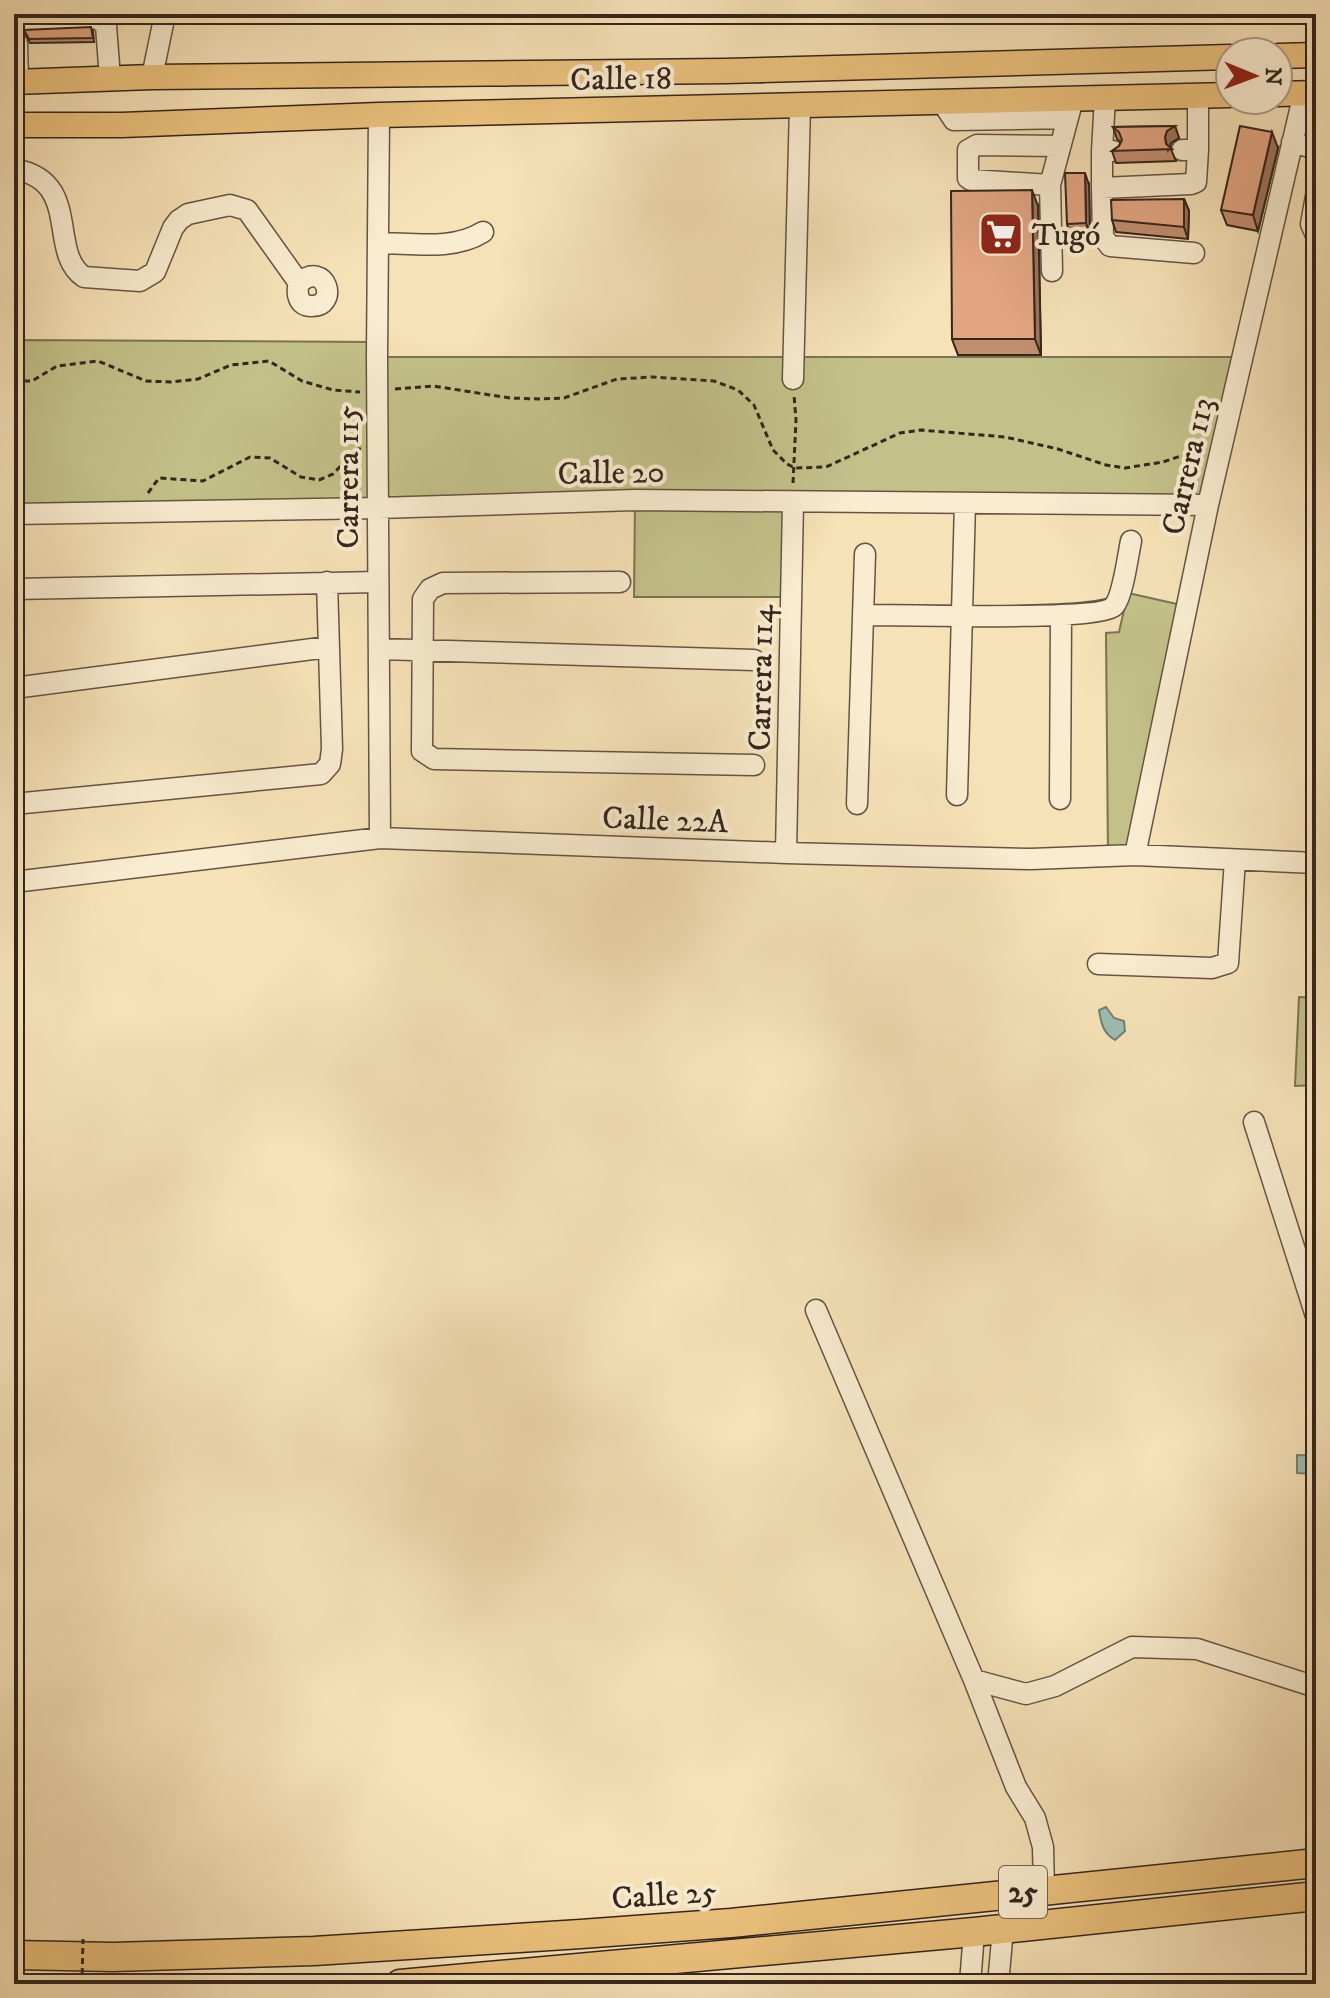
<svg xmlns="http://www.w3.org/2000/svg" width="1330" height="1998" viewBox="0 0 1330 1998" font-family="'IM FELL DW Pica',serif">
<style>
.green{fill:#c3c189;stroke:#7c7353;stroke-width:2}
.water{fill:#9dbdb2;stroke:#738076;stroke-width:2}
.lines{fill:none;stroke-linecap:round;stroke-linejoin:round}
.minor-casing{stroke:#655444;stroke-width:23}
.major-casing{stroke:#35251d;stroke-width:27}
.highway-casing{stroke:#35251d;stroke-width:31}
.path{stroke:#35251d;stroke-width:3;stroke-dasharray:6 4;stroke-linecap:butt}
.minor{stroke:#f9ecd0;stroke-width:20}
.major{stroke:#ebc17c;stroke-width:24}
.highway{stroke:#ebc17c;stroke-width:28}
.path-bridge{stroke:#35251d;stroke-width:3;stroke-dasharray:6 4;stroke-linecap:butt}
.wall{fill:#c28e70;stroke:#35251d;stroke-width:2}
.shaded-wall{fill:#9e745b;stroke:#35251d;stroke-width:2}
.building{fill:#e2a582;stroke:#35251d;stroke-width:2}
.labels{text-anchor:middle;stroke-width:8;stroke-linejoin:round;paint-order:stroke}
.shield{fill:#f9ecd0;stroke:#706153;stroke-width:2}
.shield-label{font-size:30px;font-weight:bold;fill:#35251d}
.street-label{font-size:32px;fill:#35251d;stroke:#f9ecd0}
.poi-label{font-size:32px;fill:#35251d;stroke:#f9ecd0;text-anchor:start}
</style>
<rect width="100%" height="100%" fill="#f6e2b7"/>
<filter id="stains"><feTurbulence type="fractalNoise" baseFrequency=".0025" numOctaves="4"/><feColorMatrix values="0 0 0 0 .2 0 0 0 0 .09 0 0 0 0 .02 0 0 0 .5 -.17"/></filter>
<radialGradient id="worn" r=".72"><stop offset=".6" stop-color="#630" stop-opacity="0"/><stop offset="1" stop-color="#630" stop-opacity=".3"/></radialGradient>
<path class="green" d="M14,340L377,342V357H1243L1208,505L794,503L792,597H634L635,501L14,514Z
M1128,593L1186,606L1135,855L1108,856L1106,633L1119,632Z
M1299,997L1316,998V1085L1295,1086Z"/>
<path class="water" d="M1106,1007L1114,1018L1124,1021L1125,1031L1115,1040C1103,1033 1101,1023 1099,1010Z
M1297,1455L1316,1456V1474L1297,1473Z"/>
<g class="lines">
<g class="minor-casing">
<path id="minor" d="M14,21L98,18L106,26L110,78
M17,43L18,81
M152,77L165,14
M1105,98L1102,151H1113
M942,102L954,120L1068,118
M379,115L377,357L380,838
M1292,142L1316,149
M1182,150H1198V96
M1102,151V188L1191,184L1196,182L1198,150
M14,169C83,181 47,252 84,277L140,281L155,272L173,228L179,220L188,214L230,205L247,210L299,283C296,293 298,306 311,306C340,307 326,259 299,283
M1050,185L971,180L968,178V150L977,145L1060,146
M1102,188L1103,237L1110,246L1194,253
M1316,196L1311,224L1316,235
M378,243C412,243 453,251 483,232
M1052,271L1050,185L1073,99
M793,379L800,106
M14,514L378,508L635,500L1208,505
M620,582L443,583L430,589L423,599L422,751L434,759L754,765
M14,589L378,582
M864,615C898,615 1101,621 1114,606C1123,596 1128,555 1131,541
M379,649L754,660
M14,688L328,647
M957,795L965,503
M1060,799L1061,616
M14,804L321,774L330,764L332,749L327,582
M857,804L865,554
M786,853L793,503
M1135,855L1208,505L1304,93
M14,882L380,838L786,853L1031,859L1135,855L1316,863
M1098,964L1212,968L1228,963L1235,860
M1254,1122L1316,1316
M816,1310L974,1680L1016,1787L1035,1818L1043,1847L1044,1890
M974,1680L1026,1694L1055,1686L1132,1647L1197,1649L1316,1687
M970,1984L974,1932
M998,1984L1003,1929"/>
</g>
<g class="major-casing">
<path id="major" d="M1278,56L1316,55
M14,82L152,77L726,71L1230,57
M1278,94L1316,93
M14,125H122L379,115L1230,95"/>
</g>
<g class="highway-casing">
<path id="highway" d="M14,1955L113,1957L314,1951L581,1934L731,1923L1316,1863
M400,1984L974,1932L1316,1896"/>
</g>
<path class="path" d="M14,381H32L57,366L98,361L146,381L171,382L198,379L231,365L269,361L302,381L333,390L360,392
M395,389L433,386L510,398L541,399L564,398L617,379L652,377L714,381L738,390L754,405L773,450L787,464L795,468L826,467L900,433L921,430L1005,437L1058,449L1106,465L1125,468L1163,462L1204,448
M793,483L796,420L794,395
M148,493L159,478L203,481L250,457L270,458L301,477L319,480L333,474L357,449H361"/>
<use href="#minor" class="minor"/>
<use href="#major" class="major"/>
<use href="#highway" class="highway"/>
<path class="path-bridge" d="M82,1984L83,1939"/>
</g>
<path class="wall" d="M24,30L93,31L94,42L30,43Z
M1175,126L1179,138L1171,143L1170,147L1176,161L1116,163L1112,151L1119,146L1121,142L1117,139L1113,127Z
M1278,148L1258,231L1227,225L1221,210Z
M1089,185L1090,235L1071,236L1067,224Z
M1184,199L1189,211L1188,239L1116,232L1112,220Z
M1038,206L1041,355H958L952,339Z"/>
<path class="shaded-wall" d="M1175,126L1179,138L1171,143L1168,150L1165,137L1167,131Z
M1272,132L1278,148L1258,231L1253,215Z
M1085,173L1089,185L1090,235L1086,223Z
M1032,190L1038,206L1041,355L1035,339Z
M1184,199L1189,211L1188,239L1184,227Z"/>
<path class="building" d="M91,27L93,38L29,39L24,30Z
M1175,126L1167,131L1165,137L1166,144L1172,149L1112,151L1119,146L1122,140L1119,132L1113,127Z
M1240,126L1272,132L1253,215L1221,210Z
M1065,173H1085L1086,223L1067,224Z
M1032,190L1035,339H952L951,191Z
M1184,199V227L1112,220L1111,200Z"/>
<defs>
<g id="supermarket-square" transform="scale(2.3)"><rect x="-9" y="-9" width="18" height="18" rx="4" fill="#8f2418" stroke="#f9ecd0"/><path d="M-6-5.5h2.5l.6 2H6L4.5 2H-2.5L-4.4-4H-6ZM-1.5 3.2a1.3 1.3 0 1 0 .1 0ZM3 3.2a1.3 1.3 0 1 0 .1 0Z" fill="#fff"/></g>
</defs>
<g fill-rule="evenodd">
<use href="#supermarket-square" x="1001" y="234"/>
</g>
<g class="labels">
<rect class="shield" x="999" y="1866" width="48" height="52" rx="6"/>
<g class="shield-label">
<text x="1023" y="1902">25</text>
</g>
<g class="street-label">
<text transform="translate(621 78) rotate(-1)" y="11">Calle 18</text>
<text transform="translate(1187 466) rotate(-77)" y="11">Carrera 113</text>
<text transform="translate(611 472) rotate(-1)" y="11">Calle 20</text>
<text transform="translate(347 477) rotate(-90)" y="11">Carrera 115</text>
<text transform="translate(760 678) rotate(-89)" y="11">Carrera 114</text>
<text transform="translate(665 819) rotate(2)" y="11">Calle 22A</text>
<text transform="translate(664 1894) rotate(-4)" y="11">Calle 25</text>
</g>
<g class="poi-label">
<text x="1032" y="245">Tugó</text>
</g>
</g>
<rect width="1330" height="1998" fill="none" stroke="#f6e2b7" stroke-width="48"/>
<rect x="16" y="16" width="1298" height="1966" fill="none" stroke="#35251d" stroke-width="4"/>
<rect x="24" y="24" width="1282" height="1950" fill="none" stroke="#35251d" stroke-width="2"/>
<g transform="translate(1254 76) rotate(91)"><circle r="38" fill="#f9ecd0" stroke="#ab9c88" stroke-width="2"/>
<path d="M0-6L14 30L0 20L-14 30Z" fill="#8f2418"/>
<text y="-12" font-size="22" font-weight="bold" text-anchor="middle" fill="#35251d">N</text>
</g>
<rect width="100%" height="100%" filter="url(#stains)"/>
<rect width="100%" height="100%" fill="url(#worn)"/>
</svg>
